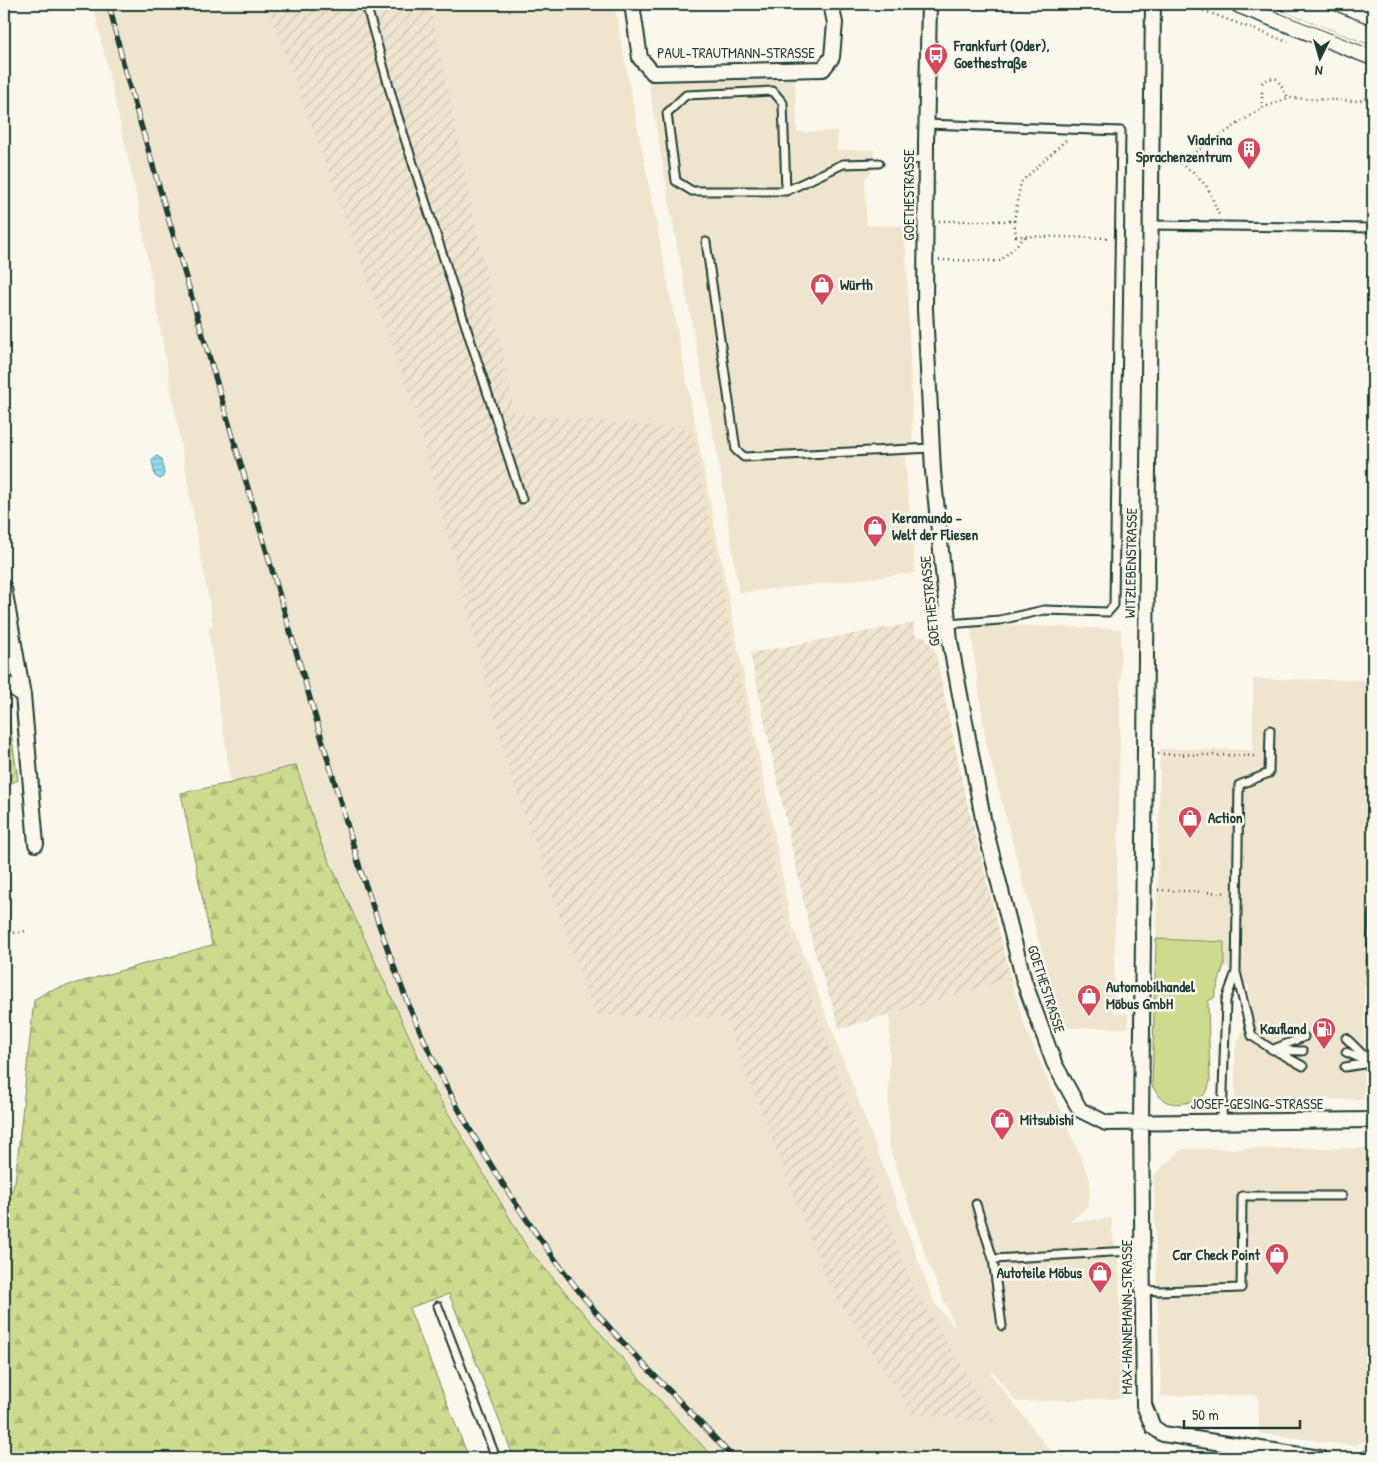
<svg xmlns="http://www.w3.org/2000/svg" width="1377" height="1462" viewBox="0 0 1377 1462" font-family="'Patrick Hand',sans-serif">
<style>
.built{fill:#efe5cf}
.industrial{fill:url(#industrial-furrows)}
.green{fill:#cedb8e;stroke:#768c61}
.forest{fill:url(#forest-firs);stroke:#768c61}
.garden{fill:url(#garden-furrows);stroke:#768c61}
.water{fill:url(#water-rules);stroke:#609ca1}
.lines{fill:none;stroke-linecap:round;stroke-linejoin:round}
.stream{stroke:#609ca1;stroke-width:4.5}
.service-casing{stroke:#1f3d34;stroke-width:11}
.minor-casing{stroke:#1f3d34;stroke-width:18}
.tertiary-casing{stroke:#1f3d34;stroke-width:21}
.path{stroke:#1f3d34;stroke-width:2.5;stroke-dasharray:1 4;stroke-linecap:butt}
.service{stroke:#fbf7ec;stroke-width:7}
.minor{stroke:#fbf7ec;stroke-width:14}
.tertiary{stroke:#fbf7ec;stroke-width:18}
.tram{stroke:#1f3d34;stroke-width:1}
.rail-casing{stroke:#1f3d34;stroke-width:5.5}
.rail{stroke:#fbf7ec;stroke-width:4;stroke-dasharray:11;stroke-linecap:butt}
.labels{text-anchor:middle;stroke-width:5;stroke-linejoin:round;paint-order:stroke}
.poi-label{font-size:15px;font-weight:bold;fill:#1f3d34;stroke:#fbf7ec;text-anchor:start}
.street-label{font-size:15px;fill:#1f3d34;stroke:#fbf7ec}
</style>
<defs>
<pattern id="industrial-furrows" width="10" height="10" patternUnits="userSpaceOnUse" patternTransform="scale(1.25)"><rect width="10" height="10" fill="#efe5cf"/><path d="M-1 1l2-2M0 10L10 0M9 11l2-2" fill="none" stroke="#ccc5b2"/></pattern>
<pattern id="forest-firs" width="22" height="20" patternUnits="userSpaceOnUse" patternTransform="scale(1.25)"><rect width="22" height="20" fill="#cedb8e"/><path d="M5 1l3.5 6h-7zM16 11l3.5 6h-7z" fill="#b0bd7b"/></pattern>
<pattern id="garden-furrows" width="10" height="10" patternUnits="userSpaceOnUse" patternTransform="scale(1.25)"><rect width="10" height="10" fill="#cedb8e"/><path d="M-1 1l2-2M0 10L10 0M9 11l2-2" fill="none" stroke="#b0bd7b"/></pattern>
<pattern id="water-rules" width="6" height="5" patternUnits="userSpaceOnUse" patternTransform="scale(1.25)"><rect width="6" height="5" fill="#8cdce9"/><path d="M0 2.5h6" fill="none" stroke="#78bec8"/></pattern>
</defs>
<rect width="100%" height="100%" fill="#fbf7ec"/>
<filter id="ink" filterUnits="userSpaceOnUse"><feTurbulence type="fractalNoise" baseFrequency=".02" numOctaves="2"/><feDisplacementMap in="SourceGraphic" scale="10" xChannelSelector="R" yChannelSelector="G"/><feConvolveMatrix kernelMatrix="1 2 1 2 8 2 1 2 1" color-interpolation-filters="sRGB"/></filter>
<g filter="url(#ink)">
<path class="built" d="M93,4H614L791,921L934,1302L956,1329L930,1268L888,1143L890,1014L1011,979L1024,1024L1090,1179L1089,1205L1070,1222L1112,1218V1232L1119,1264L1124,1398L1016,1402L993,1372L990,1373L1056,1458H714L641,1380L528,1249L432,1084L321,843L296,765L231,783L208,629L213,625L137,198Z
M795,74L797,132L838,131L837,150H874V169L865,179L866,225L905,226L913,439L905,462L915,573L739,593L720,470L673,225L648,81Z
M970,624L1121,629L1119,818L1114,959L1115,1013H1128V1028H1062L986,743Z
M1253,679L1373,680V986L1364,987V1099L1235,1100V1049L1250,1011L1249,986L1224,965V942L1156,939L1160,749L1253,750Z
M1373,1148V1436L1355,1446L1259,1433L1258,1395L1161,1396L1153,1176L1182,1149Z"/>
<path class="industrial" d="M267,4H430L515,414L692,429L785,920L910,1282L996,1422L912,1414L829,1286L725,1018L595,1015L510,774L414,407Z
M913,623L916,637L924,636L934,646L963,785L1011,979L840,1029L814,950L750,653Z"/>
<path class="green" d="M1156,939L1224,942V965L1214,998L1208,1001L1210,1081C1209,1085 1208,1092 1204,1095C1195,1102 1176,1107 1165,1101C1160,1098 1156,1092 1152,1086Z"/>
<path class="forest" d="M296,765L321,843L431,1084L528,1249L641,1380L714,1458H514L449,1294L409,1308L469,1458H4V1211L15,1182L34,1000L48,991L212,945L181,793L231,783Z"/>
<path class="garden" d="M4,703L7,705L18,780L4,787Z
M4,845L9,884L4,939Z"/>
<path class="water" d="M157,456L162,459L164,474L162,478L160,479L155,476L152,461L153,458Z"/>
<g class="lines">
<path class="stream" d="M4,845C9,886 8,927 4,969"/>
<g class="service-casing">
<path id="service" d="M366,4L395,108L522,499
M926,124L1121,131L1114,605L1108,612L1044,610L1000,620L948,624
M908,160L926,159
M786,191L783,103L773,91L686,95L667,113L676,181L692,191H786L843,164L879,163
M1150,225L1373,228
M706,242L736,450L744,457L932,448
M1270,730L1269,773L1239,785L1236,972L1252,1036L1273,1050L1303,1051
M1373,913L1371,972L1373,980
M1346,1038L1371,1063
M1276,1048L1304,1037
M1276,1051L1303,1066
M1346,1052L1366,1061
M1345,1067L1370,1063
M1222,1121L1226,1000L1236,972
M976,1204L993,1259L1002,1326
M993,1259L1111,1252L1143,1251
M1143,1290L1159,1291L1241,1288L1242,1196H1342
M438,1306L496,1458"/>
</g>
<g class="minor-casing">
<path id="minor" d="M632,4L640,58L653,73L823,69L832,57L835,23L831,4
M929,4L926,143L925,309L933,471L950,641L984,824L1024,981L1054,1063L1080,1110L1106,1123L1373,1120
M1153,4L1141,1123L1144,1405L1153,1427L1163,1434L1320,1458
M4,588L23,695L36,844
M4,682L23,695"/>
</g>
<g class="tertiary-casing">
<path id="tertiary" d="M1240,4L1373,56
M1290,4L1373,36"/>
</g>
<path class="path" d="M1190,4L1194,7L1288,42
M1262,108V83C1266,79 1271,78 1277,79L1288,98
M1165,163H1179L1193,172L1208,188L1219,215
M1179,163L1262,108L1288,98L1357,101L1373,97
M939,221H1014L1016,236L1108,238
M1014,221L1021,182L1066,140
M939,260L1000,261L1026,236
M1158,754L1258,756
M1158,890L1227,893
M4,934L26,931
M1351,1458L1373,1446"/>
<use href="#service" class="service"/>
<use href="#minor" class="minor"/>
<use href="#tertiary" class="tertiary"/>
<path class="tram" d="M1256,4L1373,50"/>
<g class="rail-casing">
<path id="rail" d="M109,4L125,71L362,875C378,920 392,966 411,1010C454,1113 513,1207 582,1295C628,1353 684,1403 733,1458"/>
</g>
<use href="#rail" class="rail"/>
</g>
</g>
<defs>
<g id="bus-pin" transform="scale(1.25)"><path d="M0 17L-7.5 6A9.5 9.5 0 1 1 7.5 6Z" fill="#d1495b" stroke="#fbf7ec"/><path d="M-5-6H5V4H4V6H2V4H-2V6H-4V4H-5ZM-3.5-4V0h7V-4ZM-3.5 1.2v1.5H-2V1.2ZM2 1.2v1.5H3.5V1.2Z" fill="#fff"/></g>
<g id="building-pin" transform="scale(1.25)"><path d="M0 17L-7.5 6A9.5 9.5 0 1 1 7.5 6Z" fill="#d1495b" stroke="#fbf7ec"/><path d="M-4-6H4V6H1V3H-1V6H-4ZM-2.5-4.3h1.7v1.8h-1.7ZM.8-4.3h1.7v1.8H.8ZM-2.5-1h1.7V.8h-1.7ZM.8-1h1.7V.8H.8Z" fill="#fff"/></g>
<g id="shop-pin" transform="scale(1.25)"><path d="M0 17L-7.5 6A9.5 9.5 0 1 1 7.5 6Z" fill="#d1495b" stroke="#fbf7ec"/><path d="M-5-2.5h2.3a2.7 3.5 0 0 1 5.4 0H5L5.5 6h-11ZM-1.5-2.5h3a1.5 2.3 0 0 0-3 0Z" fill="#fff"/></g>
<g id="fuel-pin" transform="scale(1.25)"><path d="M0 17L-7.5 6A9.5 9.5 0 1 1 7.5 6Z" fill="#d1495b" stroke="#fbf7ec"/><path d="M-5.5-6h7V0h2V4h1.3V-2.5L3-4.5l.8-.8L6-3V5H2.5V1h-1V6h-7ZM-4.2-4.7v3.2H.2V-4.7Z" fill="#fff"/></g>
</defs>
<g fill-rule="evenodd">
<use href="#bus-pin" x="936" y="55"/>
<use href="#building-pin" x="1249" y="149"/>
<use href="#shop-pin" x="822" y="285"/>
<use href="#shop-pin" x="875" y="527"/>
<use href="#shop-pin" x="1190" y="818"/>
<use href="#shop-pin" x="1089" y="996"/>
<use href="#fuel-pin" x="1324" y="1029"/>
<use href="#shop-pin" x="1002" y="1120"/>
<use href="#shop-pin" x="1277" y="1255"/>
<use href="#shop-pin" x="1100" y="1273"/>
</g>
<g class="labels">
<g class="poi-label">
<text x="954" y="51">Frankfurt (Oder),<tspan x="954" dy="17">Goethestraße</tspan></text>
<text x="1232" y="145" text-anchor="end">Viadrina<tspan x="1232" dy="17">Sprachenzentrum</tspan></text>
<text x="840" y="290">Würth</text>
<text x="892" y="523">Keramundo -<tspan x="892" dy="17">Welt der Fliesen</tspan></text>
<text x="1208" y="823">Action</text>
<text x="1106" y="992">Automobilhandel<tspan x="1106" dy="17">Möbus GmbH</tspan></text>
<text x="1306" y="1034" text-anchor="end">Kaufland</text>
<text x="1020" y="1125">Mitsubishi</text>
<text x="1260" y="1260" text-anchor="end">Car Check Point</text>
<text x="1082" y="1278" text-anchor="end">Autoteile Möbus</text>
</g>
<g class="street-label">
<text x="736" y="58">PAUL-TRAUTMANN-STRASSE</text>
<text transform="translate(909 195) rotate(-90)" y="5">GOETHESTRASSE</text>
<text transform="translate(1131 563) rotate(-89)" y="5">WITZLEBENSTRASSE</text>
<text transform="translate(930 601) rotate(-96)" y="5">GOETHESTRASSE</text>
<text transform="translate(1046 989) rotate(72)" y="5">GOETHESTRASSE</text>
<text x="1257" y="1109">JOSEF-GESING-STRASSE</text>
<text transform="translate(1127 1317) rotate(-90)" y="5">MAX-HANNEMANN-STRASSE</text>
</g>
</g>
<rect width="1377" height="1462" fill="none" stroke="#fbf7ec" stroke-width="20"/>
<rect x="10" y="10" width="1357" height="1442" fill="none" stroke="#1f3d34" stroke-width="2" filter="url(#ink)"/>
<g transform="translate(1320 58) rotate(185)" stroke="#fbf7ec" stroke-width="4" paint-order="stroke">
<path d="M0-4L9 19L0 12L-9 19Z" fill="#1f3d34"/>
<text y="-8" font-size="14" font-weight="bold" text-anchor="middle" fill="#1f3d34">N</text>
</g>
<path d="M1184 1420v8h116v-8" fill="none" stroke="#1f3d34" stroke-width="2.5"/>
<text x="1192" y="1420" font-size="15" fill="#1f3d34" stroke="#fbf7ec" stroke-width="4" paint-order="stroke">50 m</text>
</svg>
